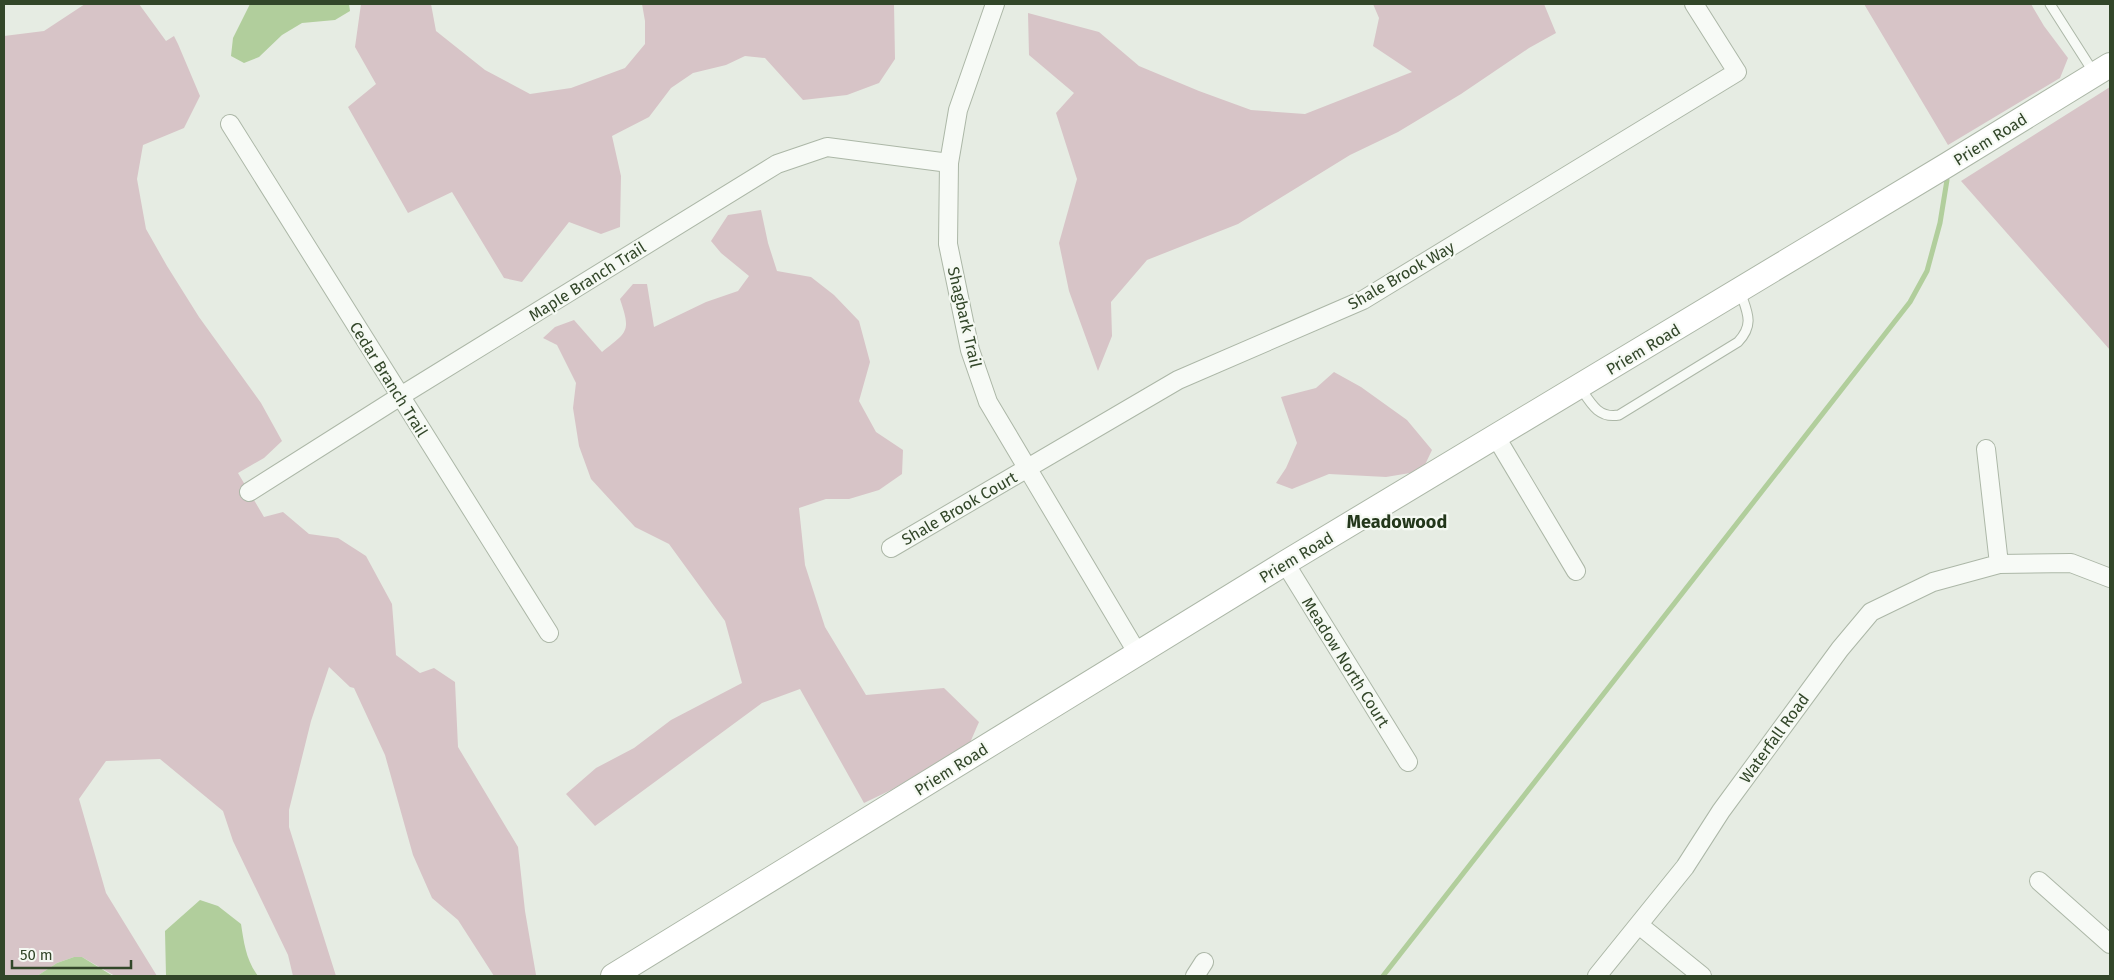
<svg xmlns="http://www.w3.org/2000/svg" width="2114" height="980" viewBox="0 0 2114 980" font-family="'Fira Sans',sans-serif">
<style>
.green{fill:#d7c4c7}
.water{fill:#b1ce9c}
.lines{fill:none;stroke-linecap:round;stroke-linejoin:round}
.stream{stroke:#b1ce9c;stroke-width:5}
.lane-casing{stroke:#acb7a7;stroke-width:11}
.street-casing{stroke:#acb7a7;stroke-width:20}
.secondary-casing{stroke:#acb7a7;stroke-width:26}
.lane{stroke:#f7faf6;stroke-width:9}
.street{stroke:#f7faf6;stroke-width:18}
.secondary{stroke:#fff;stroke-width:24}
.labels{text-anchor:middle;stroke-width:4.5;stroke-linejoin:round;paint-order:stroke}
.street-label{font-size:16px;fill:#324629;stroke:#f5f9f3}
.neighbourhood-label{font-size:18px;font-weight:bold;fill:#23371b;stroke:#f5f9f3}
</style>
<rect width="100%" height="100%" fill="#e6ece3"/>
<path class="green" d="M85,4H139L166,41L174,36L178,44L200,96L184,128L143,145L137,179L146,229L167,266L199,317L261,403L282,441L264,458L238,473L264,517L283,512L309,534L338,538L366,556L392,604L396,655L420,673L434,668L455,682L458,747L518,847L525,911L536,975L533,976H494L458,920L432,898L413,855L385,755L354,688L350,687L329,667L311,721L289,810V827L336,976H293L288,955L233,841L223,811L160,759L106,761L79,799L106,893L157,976H115L82,957H74L57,963L37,976H4V36L44,31Z
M361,4H431L436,31L485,70L530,94L571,88L625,68L645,44V21L642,4H894L895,59L879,83L847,95L803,100L765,58L745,56L726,65L693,73L671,88L649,117L612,136L621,176L620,227L601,234L569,222L522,282L504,278L452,192L408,213L348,107L376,84L355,47Z
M1373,4H1544L1556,33L1529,48L1461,94L1398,132L1350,155L1238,224L1147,260L1111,302L1112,336L1098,371L1069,291L1059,243L1077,179L1056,113L1074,93L1029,55L1028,13L1099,32L1139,66L1199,91L1251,110L1305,114L1412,72L1373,46L1379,18Z
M1864,4H2031L2044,26L2068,58L2060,78L1948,145Z
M2110,87V350L1961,181Z
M761,210L768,243L777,271L811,277L834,295L859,321L870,362L859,401L876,432L903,450L902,474L879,490L849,499H826L799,508L805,565L825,627L866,695L944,688L979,722L969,745L891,790L864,803L800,689L762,703L595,826L566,794L596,768L634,748L671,720L742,683L725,621L669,544L635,527L591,479L579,446L573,408L576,383L557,345L543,338L555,327L574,320L602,352C628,331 631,332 620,299L633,284H647L654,327L706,302L738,291L749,276L721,253L711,241L728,215Z
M1334,372L1361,387L1407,420L1432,450L1422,471L1386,477L1329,474L1292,489L1276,483L1286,468L1297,443L1281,397L1316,388Z"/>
<path class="water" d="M250,4H349L350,11L335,20L302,23L282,35L259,57L244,63L231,56L233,38Z
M200,900L218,906L241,924C244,943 246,960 258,976H166L165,931Z
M74,957H82L113,976H37L57,963Z"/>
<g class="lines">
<path class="stream" d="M1383,976L1910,302L1927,271L1940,223L1947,180"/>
<g class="lane-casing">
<path id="lane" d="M2050,4L2094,73
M1580,387C1590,402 1598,419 1619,415L1738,342C1755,324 1747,312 1740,291"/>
</g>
<g class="street-casing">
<path id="street" d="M995,4L958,110L949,163L948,244L970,350L988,402L1138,654
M230,124L549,633
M1496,437L1576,571
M1986,449L1999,564
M249,492L399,397L777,164L827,147L949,163
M891,548L1178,380L1363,300L1737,72L1694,4
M1285,563L1408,762
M2039,881L2110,944
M1639,925L1702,976
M1195,976L1204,962
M1597,976L1685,867L1721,811L1840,649L1871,612L1933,582L1999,564L2071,563L2110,578"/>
</g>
<g class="secondary-casing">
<path id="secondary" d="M613,976L1285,563L1947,165L2110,65"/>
</g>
<use href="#lane" class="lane"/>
<use href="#street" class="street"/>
<use href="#secondary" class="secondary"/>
</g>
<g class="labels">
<g class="street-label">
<text transform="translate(1990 139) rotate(-32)" y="6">Priem Road</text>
<text transform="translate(1401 275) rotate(-30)" y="6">Shale Brook Way</text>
<text transform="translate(587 281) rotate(-32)" y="6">Maple Branch Trail</text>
<text transform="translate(965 317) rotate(77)" y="6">Shagbark Trail</text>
<text transform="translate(1643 349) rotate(-31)" y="6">Priem Road</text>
<text transform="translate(389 379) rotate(58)" y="6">Cedar Branch Trail</text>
<text transform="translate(959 508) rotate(-30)" y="6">Shale Brook Court</text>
<text transform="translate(1296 557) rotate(-31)" y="6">Priem Road</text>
<text transform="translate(1346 662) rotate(58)" y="6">Meadow North Court</text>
<text transform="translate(1774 738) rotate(-54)" y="6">Waterfall Road</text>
<text transform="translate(951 769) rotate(-32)" y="6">Priem Road</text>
</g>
<g class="neighbourhood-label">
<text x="1397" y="528">Meadowood</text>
</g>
</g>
<rect width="2114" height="980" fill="none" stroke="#324629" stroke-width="10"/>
<path d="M12 960v8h119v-8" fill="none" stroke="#324629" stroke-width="2.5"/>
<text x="20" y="960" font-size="15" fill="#324629" stroke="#f5f9f3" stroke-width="4" paint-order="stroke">50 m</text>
</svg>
